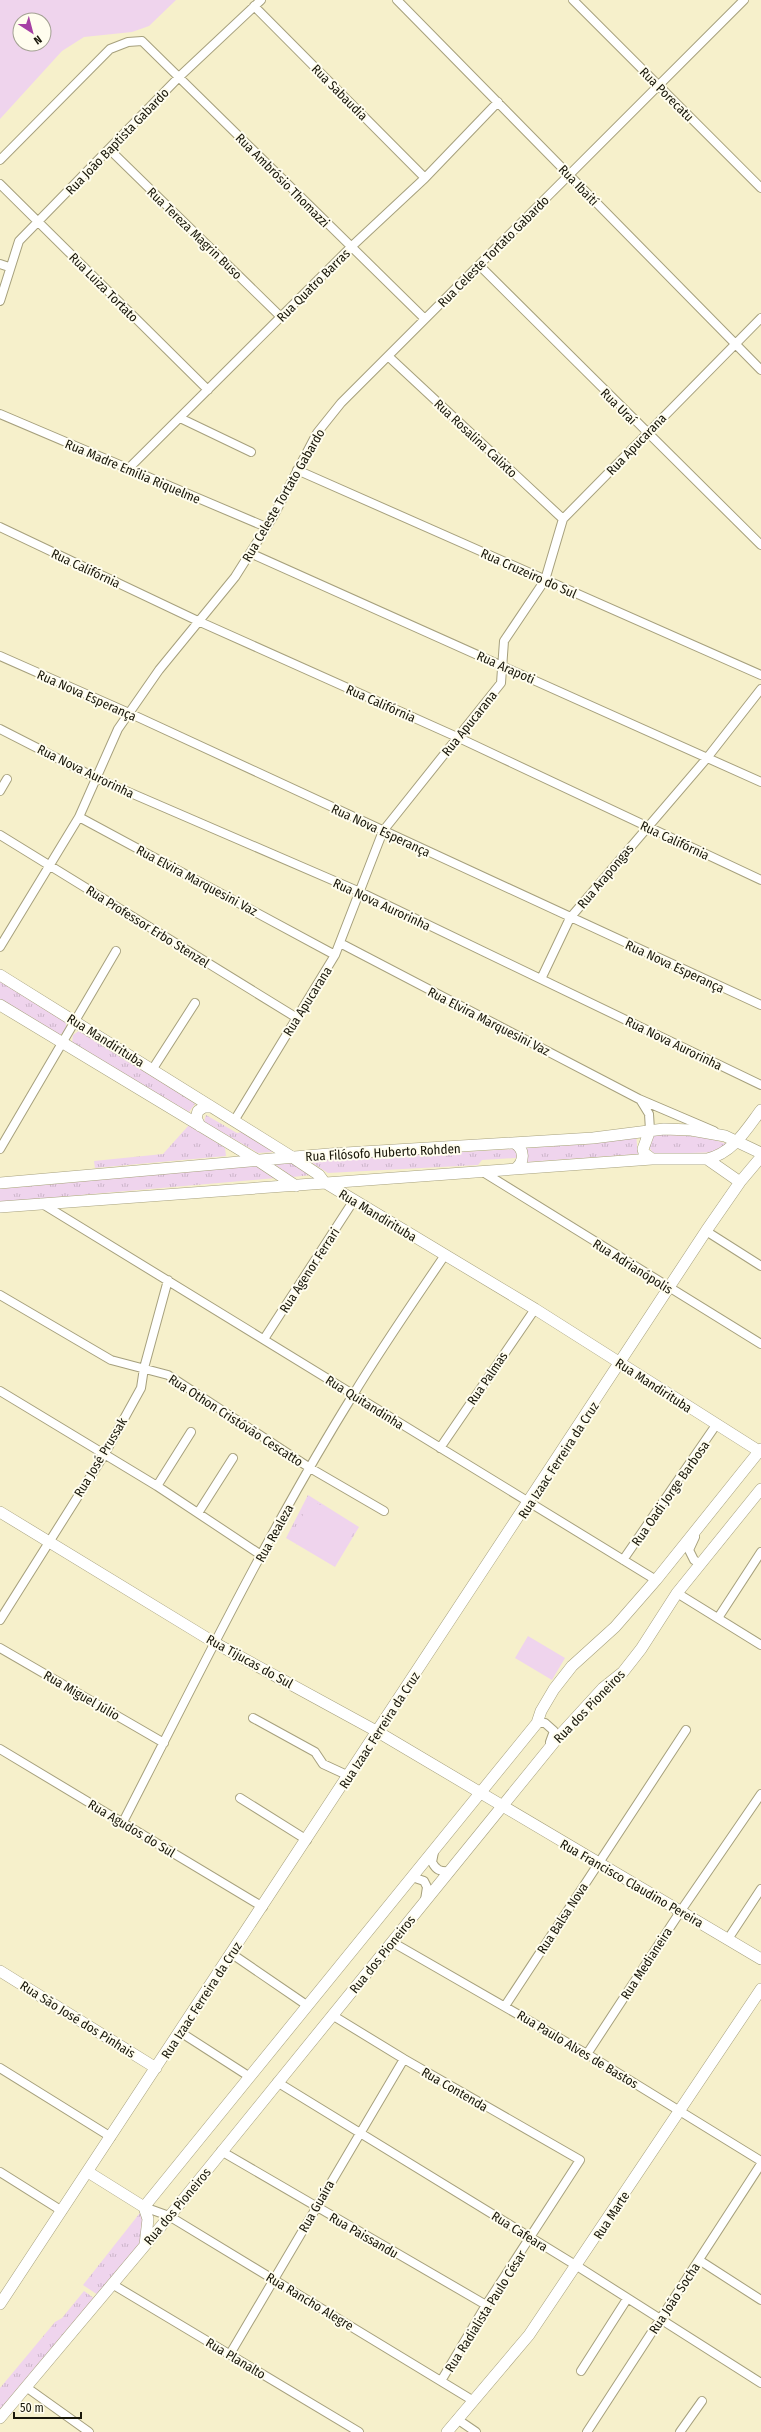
<svg xmlns="http://www.w3.org/2000/svg" width="761" height="2432" viewBox="0 0 761 2432" font-family="'Fira Sans Condensed',sans-serif">
<style>
.grass{fill:url(#grass-tufts)}
.pitch{fill:#efd4ed;fill-rule:evenodd}
.lines{fill:none;stroke-linecap:round;stroke-linejoin:round}
.street-casing{stroke:#a6a07d;stroke-width:10}
.secondary-casing{stroke:#a6a07d;stroke-width:12}
.street{stroke:#fff;stroke-width:8}
.secondary{stroke:#fff;stroke-width:11}
.labels{text-anchor:middle;stroke-width:4;stroke-linejoin:round;paint-order:stroke}
.street-label{font-size:13px;fill:#19170a;stroke:#fffdee}
</style>
<defs>
<pattern id="grass-tufts" width="24" height="20" patternUnits="userSpaceOnUse"><rect width="24" height="20" fill="#efd4ed"/><path d="M3 7l-1-3M5 7V3M7 7l1-3M15 17l-1-3M17 17v-4M19 17l1-3" fill="none" stroke="#ccb5ca"/></pattern>
</defs>
<rect width="100%" height="100%" fill="#f6f0cb"/>
<path class="grass" d="M0,980L65,1020C68,1027 66,1032 59,1035L0,1000Z
M80,1030L151,1072L195,1104L189,1112L72,1044L73,1035Z
M206,1115L237,1133L242,1132L274,1152L258,1153L204,1122Z
M189,1125L225,1148L226,1156L95,1168L94,1161L163,1154Z
M636,1135L638,1154L526,1162L527,1148L591,1144Z
M654,1135C679,1135 703,1135 727,1144L723,1152L657,1154L652,1152L648,1144Z
M516,1149L519,1152L516,1158L482,1160L478,1165L328,1173L309,1161Z
M293,1163L311,1175L293,1177L274,1164Z
M259,1165L276,1178L0,1202V1189Z
M308,1495L359,1527L335,1567L286,1538Z
M143,2209V2246L101,2297L83,2285Z
M84,2291L98,2301L0,2418V2388L55,2322L62,2318Z"/>
<path class="pitch" d="M0,0H176L149,26L132,32L84,37L62,51L0,119ZM20,20H44V44H20Z
M312,1500L357,1527L334,1565L289,1538Z
M528,1636L565,1658L552,1680L515,1658Z"/>
<g class="lines">
<g class="street-casing">
<path id="street" d="M397,0L761,370
M573,0L761,188
M254,6L425,178
M109,149L281,317
M0,160L110,49L128,42L142,41L425,319
M0,184L208,390
M0,264L9,267
M479,265L761,545
M0,301L19,241L179,77L261,0
M388,356L563,519
M0,414L266,527
M180,418L251,452
M128,469L351,247L425,178L498,102
M297,470L761,675
M0,527L198,621L457,737L761,880
M250,553L761,782
M0,656L129,713L761,1005
M0,729L96,778L360,892L761,1085
M0,791L7,779
M79,817L335,955
M0,835L297,1018
M340,943L639,1099L714,1131
M0,947L79,817L118,729L159,670L235,577L274,515L317,433L341,403L744,0
M541,979L570,918L707,758L761,689
M152,1070L195,1003
M641,1101L649,1114L650,1130
M234,1121L335,955L383,831L501,683L504,641L545,580L563,519L761,318
M0,1149L116,951
M483,1172L761,1344
M41,1203L656,1580
M706,1231L761,1266
M0,1295L111,1360L168,1375L310,1468L384,1511
M264,1339L354,1200
M0,1391L157,1486L261,1555
M440,1448L535,1309
M157,1486L191,1432
M198,1513L233,1458
M695,1537L689,1550L694,1560L701,1564
M623,1560L716,1425
M677,1593L761,1645
M718,1618L761,1552
M0,1620L104,1455L141,1388L144,1368L168,1280
M0,1648L164,1743
M253,1718L315,1752L323,1764L349,1776
M537,1723H545L554,1731L550,1742
M0,1749L263,1907
M240,1798L307,1840
M123,1822C197,1678 268,1532 353,1395C382,1347 414,1301 445,1255
M434,1852L432,1862C436,1870 440,1872 450,1871
M412,1877L424,1881L427,1887L425,1900
M728,1939L761,1889
M392,1942L587,2054L761,2161
M232,1954L308,2006
M505,2006L686,1730
M332,2015L404,2059L580,2160L486,2305L441,2381
M180,2032L250,2077
M587,2054L680,1912L761,1794
M0,2068L111,2137
M277,2082L577,2266L761,2383
M221,2151L486,2305
M0,2172L62,2211
M144,2207L169,2216L472,2400
M699,2260L761,2300
M112,2284L359,2432
M230,2354L404,2059
M581,2371L627,2299
M26,2387L89,2432
M457,2419L476,2432
M587,2432L761,2164
M680,2432L702,2401"/>
</g>
<g class="secondary-casing">
<path id="secondary" d="M0,975L292,1157L319,1175L324,1182L535,1309L759,1451
M0,1005L257,1160L296,1186
M200,1126L196,1118L198,1111L204,1107H212
M650,1130L643,1149L644,1153L652,1159
M514,1143C525,1149 525,1162 515,1169
M707,1159C733,1153 746,1130 761,1110
M0,1183L329,1154L593,1138L664,1129L691,1130L725,1136L761,1153
M0,1207L652,1159H707L740,1182
M0,1512L215,1643L378,1732L761,1959
M0,1971L156,2068
M88,2172L144,2207L148,2219L145,2245
M144,2207L537,1723L541,1711L554,1689L572,1666L615,1627L656,1580L761,1449
M0,2304L706,1231L740,1182L761,1157
M0,2418L173,2212L560,1735L603,1688L623,1672L641,1649L677,1593L761,1489
M447,2432L529,2335L761,1989"/>
</g>
<use href="#street" class="street"/>
<use href="#secondary" class="secondary"/>
</g>
<g class="labels">
<g class="street-label">
<text transform="translate(340 92) rotate(45)" y="5">Rua Sabaudia</text>
<text transform="translate(667 94) rotate(45)" y="5">Rua Porecatu</text>
<text transform="translate(117 141) rotate(-46)" y="5">Rua João Baptista Gabardo</text>
<text transform="translate(283 180) rotate(45)" y="5">Rua Ambrósio Thomazzi</text>
<text transform="translate(579 185) rotate(46)" y="5">Rua Ibaití</text>
<text transform="translate(195 233) rotate(44)" y="5">Rua Tereza Magrin Buso</text>
<text transform="translate(493 251) rotate(-45)" y="5">Rua Celeste Tortato Gabardo</text>
<text transform="translate(313 285) rotate(-45)" y="5">Rua Quatro Barras</text>
<text transform="translate(104 287) rotate(45)" y="5">Rua Luiza Tortato</text>
<text transform="translate(619 406) rotate(45)" y="5">Rua Uraí</text>
<text transform="translate(476 438) rotate(43)" y="5">Rua Rosalina Calixto</text>
<text transform="translate(636 444) rotate(-46)" y="5">Rua Apucarana</text>
<text transform="translate(133 471) rotate(23)" y="5">Rua Madre Emília Riquelme</text>
<text transform="translate(283 495) rotate(-60)" y="5">Rua Celeste Tortato Gabardo</text>
<text transform="translate(86 568) rotate(25)" y="5">Rua Califórnia</text>
<text transform="translate(529 573) rotate(24)" y="5">Rua Cruzeiro do Sul</text>
<text transform="translate(506 667) rotate(24)" y="5">Rua Arapoti</text>
<text transform="translate(87 695) rotate(24)" y="5">Rua Nova Esperança</text>
<text transform="translate(381 703) rotate(24)" y="5">Rua Califórnia</text>
<text transform="translate(469 723) rotate(-51)" y="5">Rua Apucarana</text>
<text transform="translate(86 771) rotate(26)" y="5">Rua Nova Aurorinha</text>
<text transform="translate(381 830) rotate(25)" y="5">Rua Nova Esperança</text>
<text transform="translate(675 840) rotate(25)" y="5">Rua Califórnia</text>
<text transform="translate(605 876) rotate(-50)" y="5">Rua Arapongas</text>
<text transform="translate(197 880) rotate(28)" y="5">Rua Elvira Marquesini Vaz</text>
<text transform="translate(382 904) rotate(25)" y="5">Rua Nova Aurorinha</text>
<text transform="translate(148 926) rotate(32)" y="5">Rua Professor Erbo Stenzel</text>
<text transform="translate(675 966) rotate(25)" y="5">Rua Nova Esperança</text>
<text transform="translate(307 1001) rotate(-58)" y="5">Rua Apucarana</text>
<text transform="translate(489 1021) rotate(27)" y="5">Rua Elvira Marquesini Vaz</text>
<text transform="translate(106 1040) rotate(32)" y="5">Rua Mandirituba</text>
<text transform="translate(674 1043) rotate(26)" y="5">Rua Nova Aurorinha</text>
<text transform="translate(383 1152) rotate(-3)" y="5">Rua Filósofo Huberto Rohden</text>
<text transform="translate(378 1215) rotate(31)" y="5">Rua Mandirituba</text>
<text transform="translate(633 1266) rotate(32)" y="5">Rua Adrianópolis</text>
<text transform="translate(309 1270) rotate(-57)" y="5">Rua Agenor Ferrari</text>
<text transform="translate(487 1378) rotate(-56)" y="5">Rua Palmas</text>
<text transform="translate(654 1385) rotate(33)" y="5">Rua Mandirituba</text>
<text transform="translate(365 1402) rotate(32)" y="5">Rua Quitandinha</text>
<text transform="translate(236 1420) rotate(33)" y="5">Rua Othon Cristóvão Cescatto</text>
<text transform="translate(100 1457) rotate(-59)" y="5">Rua José Prussak</text>
<text transform="translate(558 1460) rotate(-57)" y="5">Rua Izaac Ferreira da Cruz</text>
<text transform="translate(670 1493) rotate(-55)" y="5">Rua Oadi Jorge Barbosa</text>
<text transform="translate(274 1533) rotate(-61)" y="5">Rua Realeza</text>
<text transform="translate(250 1661) rotate(29)" y="5">Rua Tijucas do Sul</text>
<text transform="translate(82 1695) rotate(30)" y="5">Rua Miguel Júlio</text>
<text transform="translate(589 1706) rotate(-46)" y="5">Rua dos Pioneiros</text>
<text transform="translate(379 1730) rotate(-57)" y="5">Rua Izaac Ferreira da Cruz</text>
<text transform="translate(132 1828) rotate(31)" y="5">Rua Agudos do Sul</text>
<text transform="translate(632 1883) rotate(30)" y="5">Rua Francisco Claudino Pereira</text>
<text transform="translate(562 1918) rotate(-57)" y="5">Rua Balsa Nova</text>
<text transform="translate(382 1954) rotate(-51)" y="5">Rua dos Pioneiros</text>
<text transform="translate(646 1963) rotate(-57)" y="5">Rua Medianeira</text>
<text transform="translate(201 2000) rotate(-57)" y="5">Rua Izaac Ferreira da Cruz</text>
<text transform="translate(78 2019) rotate(32)" y="5">Rua São José dos Pinhais</text>
<text transform="translate(578 2049) rotate(31)" y="5">Rua Paulo Alves de Bastos</text>
<text transform="translate(455 2089) rotate(30)" y="5">Rua Contenda</text>
<text transform="translate(177 2206) rotate(-50)" y="5">Rua dos Pioneiros</text>
<text transform="translate(316 2206) rotate(-60)" y="5">Rua Guaíra</text>
<text transform="translate(611 2215) rotate(-57)" y="5">Rua Marte</text>
<text transform="translate(520 2231) rotate(32)" y="5">Rua Cafeara</text>
<text transform="translate(364 2235) rotate(30)" y="5">Rua Paissandu</text>
<text transform="translate(674 2298) rotate(-57)" y="5">Rua João Socha</text>
<text transform="translate(310 2301) rotate(31)" y="5">Rua Rancho Alegre</text>
<text transform="translate(485 2311) rotate(-58)" y="5">Rua Radialista Paulo César</text>
<text transform="translate(236 2358) rotate(31)" y="5">Rua Planalto</text>
</g>
</g>
<g transform="translate(32 32) rotate(144)"><circle r="19" fill="#fffdee" stroke="#a3a193"/>
<path d="M0-3L7 15L0 10L-7 15Z" fill="#a640a4"/>
<text y="-6" font-size="11" font-weight="bold" text-anchor="middle" fill="#19170a">N</text>
</g>
<path d="M14 2412v6h67v-6" fill="none" stroke="#19170a" stroke-width="2"/>
<text x="20" y="2412" font-size="12" fill="#19170a" stroke="#fffdee" stroke-width="3" paint-order="stroke">50 m</text>
</svg>
